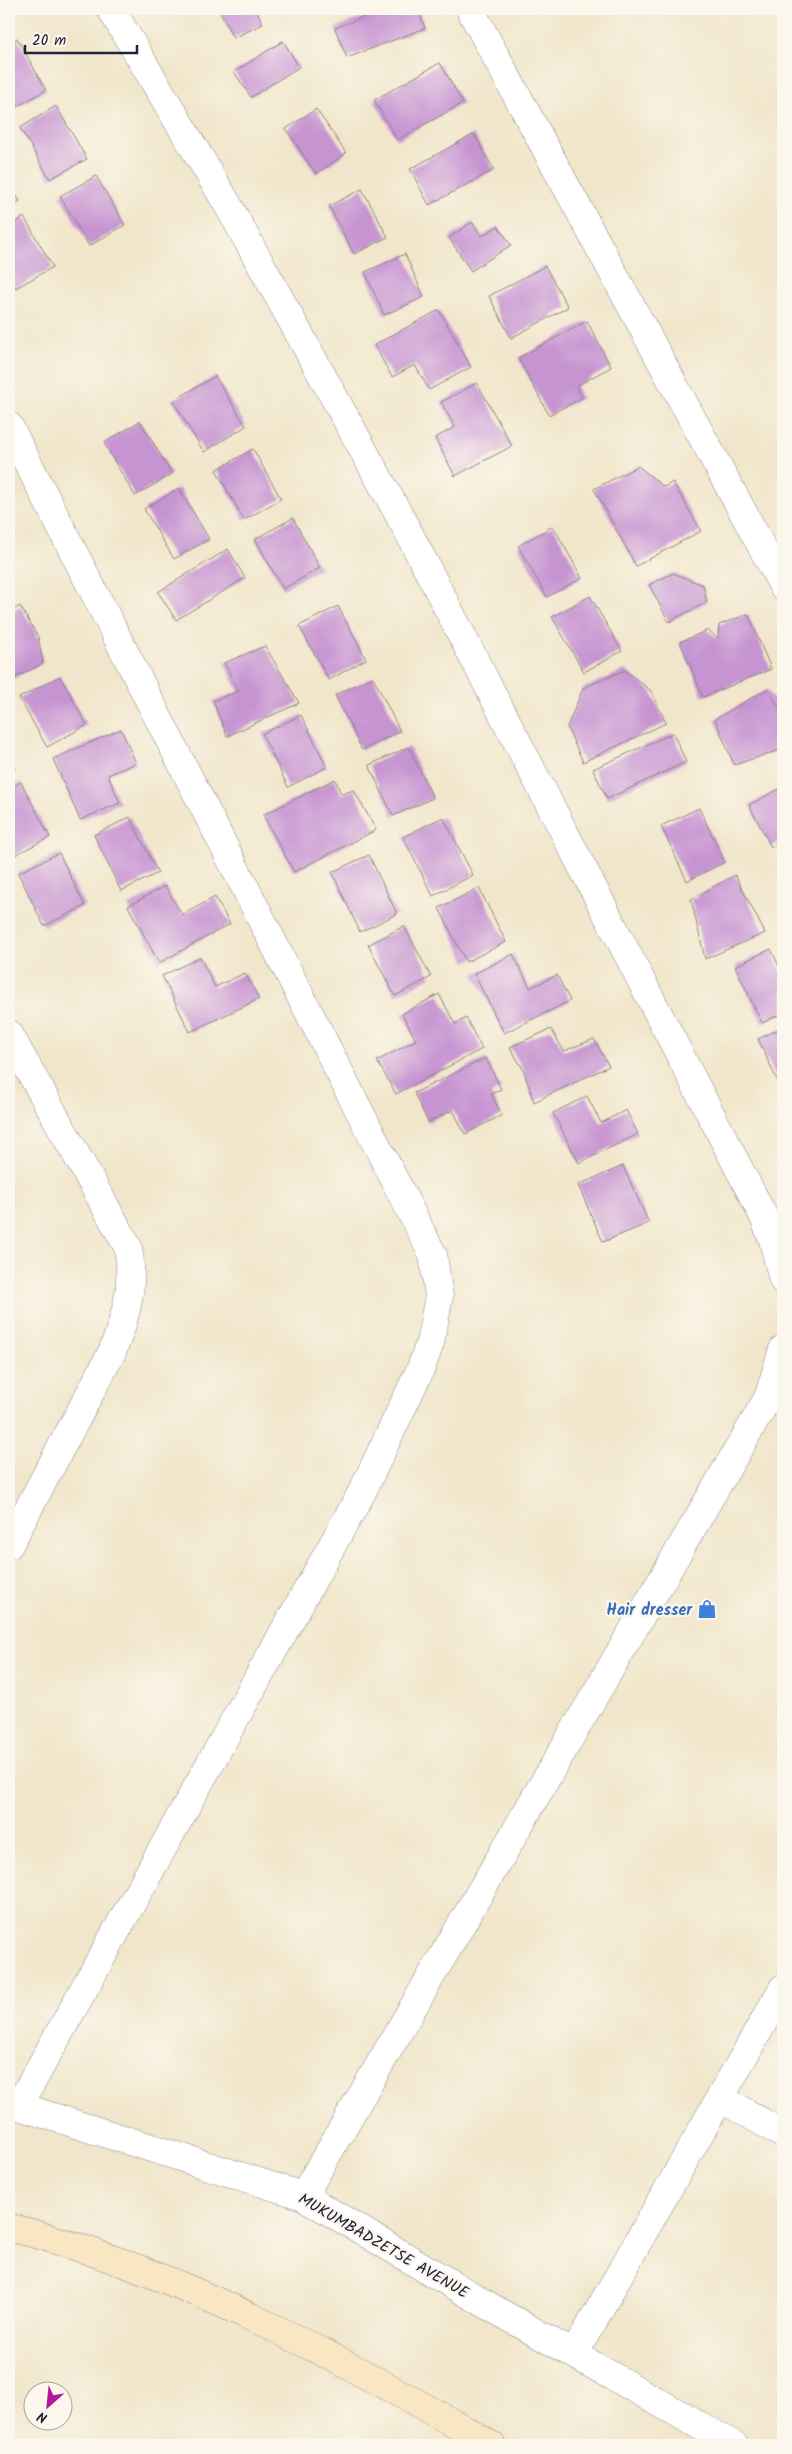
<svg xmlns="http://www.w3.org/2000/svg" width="792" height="2454" viewBox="0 0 792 2454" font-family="Kalam,sans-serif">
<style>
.building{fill:#c794d2}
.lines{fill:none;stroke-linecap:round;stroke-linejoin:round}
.street-casing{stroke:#8a8483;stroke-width:29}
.secondary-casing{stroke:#8a8483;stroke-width:29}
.street{stroke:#fff;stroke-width:28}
.secondary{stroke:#f9e7c3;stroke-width:28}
.labels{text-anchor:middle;stroke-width:4.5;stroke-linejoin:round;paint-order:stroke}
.shop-label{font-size:16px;font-weight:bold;fill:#366cbe;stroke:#fbf7ec;text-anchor:end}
.street-label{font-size:16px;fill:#22223b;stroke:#fbf7ec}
</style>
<rect width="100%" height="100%" fill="#fbf7ec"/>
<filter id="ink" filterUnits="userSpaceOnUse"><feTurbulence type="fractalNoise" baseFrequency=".02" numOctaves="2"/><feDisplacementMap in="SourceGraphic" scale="10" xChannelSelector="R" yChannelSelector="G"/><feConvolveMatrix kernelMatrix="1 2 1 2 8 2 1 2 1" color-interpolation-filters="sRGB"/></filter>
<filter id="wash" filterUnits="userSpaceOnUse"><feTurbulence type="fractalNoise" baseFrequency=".0096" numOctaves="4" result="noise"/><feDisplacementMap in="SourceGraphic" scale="20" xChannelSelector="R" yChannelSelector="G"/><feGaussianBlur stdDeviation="1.12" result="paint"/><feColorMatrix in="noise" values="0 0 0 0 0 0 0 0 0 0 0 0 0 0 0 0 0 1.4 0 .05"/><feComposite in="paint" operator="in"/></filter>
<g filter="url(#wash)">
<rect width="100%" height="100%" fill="#f1e6cb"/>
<g id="blocks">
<path class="building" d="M219,9H256L263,24L233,38Z
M384,9H418L425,28L347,58L335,28Z
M17,38L46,90L13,109L9,103V43Z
M283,41L299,67L251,97L234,72Z
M440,63L463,103L397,140L374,100Z
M56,106L87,159L50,179L20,128Z
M316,109L346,153L316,174L286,129Z
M474,134L494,170L429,205L410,169Z
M96,176L125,225L89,246L60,196Z
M9,185L20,201L9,208Z
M362,189L388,237L354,254L329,206Z
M24,217L53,267L16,288L9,275V226Z
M472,222L482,236L498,226L511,245L471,271L449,238Z
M405,254L424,297L384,315L365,272Z
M545,266L568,307L511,338L489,296Z
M439,310L471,367L429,390L415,365L392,377L374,345Z
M587,321L611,367L576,386L582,398L549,415L518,358Z
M215,376L246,426L204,452L173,401Z
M477,383L512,446L455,476L435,438L455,427L441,402Z
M140,421L172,474L135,496L104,443Z
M253,449L281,499L244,520L216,470Z
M638,466L664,487L673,482L701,531L636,566L594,489Z
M179,488L209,539L174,559L144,509Z
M293,518L320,568L283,589L255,539Z
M553,526L582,578L547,597L518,546Z
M228,549L245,578L176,620L158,592Z
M673,573L703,585L707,602L669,622L649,585Z
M590,596L622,651L584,672L552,617Z
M20,606L38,637L43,663L9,681V612Z
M338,606L366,659L329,680L299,626Z
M748,614L771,669L703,697L680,642L708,630L718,639L719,625Z
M265,646L299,703L227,736L213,701L239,691L224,663Z
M625,670L651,691L666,723L583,762L567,727L583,688Z
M60,676L87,725L47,747L19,698Z
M373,677L400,731L362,750L335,695Z
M767,689L783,713V749L734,765L715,719Z
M301,715L327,767L288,787L262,734Z
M121,729L136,763L108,775L120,803L80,820L53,759Z
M673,733L686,762L607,799L593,769Z
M409,747L433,798L393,816L369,765Z
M9,757L15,770L9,773Z
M335,779L341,794L354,790L376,830L294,872L263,815Z
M21,782L50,837L11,857L9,853V789Z
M779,789L783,791V840L771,847L749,805Z
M699,808L725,862L687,881L661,826Z
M130,817L158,873L121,891L94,835Z
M443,817L473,875L433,896L403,837Z
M59,853L85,906L44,926L18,873Z
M369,855L397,914L360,932L332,872Z
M735,875L765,933L705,959L691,899Z
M165,886L182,915L215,897L230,924L159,963L128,906Z
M479,888L506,942L466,962L439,908Z
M404,926L431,977L395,996L368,945Z
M771,949L783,975V1013L762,1023L735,966Z
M513,954L530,988L557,975L570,1001L504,1033L474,974Z
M200,957L215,987L245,973L259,999L190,1032L162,976Z
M439,994L455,1024L466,1018L482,1049L396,1094L377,1061L416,1040L402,1014Z
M783,1027V1093L758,1039Z
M551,1029L564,1051L594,1039L609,1066L534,1102L523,1069L510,1047Z
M486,1058L501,1089L491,1094L502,1115L465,1134L453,1110L428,1122L414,1093Z
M587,1096L601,1123L626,1110L638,1134L579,1163L553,1113Z
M623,1166L649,1223L603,1242L578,1185Z"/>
</g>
</g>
<g filter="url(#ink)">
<use href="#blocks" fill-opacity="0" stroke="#8a8483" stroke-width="1"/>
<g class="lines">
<g class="street-casing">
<path id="street" d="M111,9L228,205L404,524L763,1215L773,1240L783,1280
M470,9L783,586
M9,426L433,1255L439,1296L430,1343L421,1368L362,1492L19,2105
M9,1034L128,1247C135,1284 126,1318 112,1352L9,1545
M720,2098L783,1988
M9,2103L303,2196L494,2309L734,2445
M303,2196L768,1398L783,1349
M574,2354L720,2098L783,2134"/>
</g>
<g class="secondary-casing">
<path id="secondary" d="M9,2227C174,2269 343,2359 491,2445"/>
</g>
<use href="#street" class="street"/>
<use href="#secondary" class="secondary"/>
</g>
</g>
<defs>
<g id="shop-bare" transform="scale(1.5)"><path d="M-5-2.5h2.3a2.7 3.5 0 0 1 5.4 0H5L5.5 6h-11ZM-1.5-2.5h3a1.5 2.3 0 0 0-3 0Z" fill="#3f7fe0" stroke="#fbf7ec" stroke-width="2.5" paint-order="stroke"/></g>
</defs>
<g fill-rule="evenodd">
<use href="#shop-bare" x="707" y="1609"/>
</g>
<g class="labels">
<g class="shop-label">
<text x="692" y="1615">Hair dresser</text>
</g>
<g class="street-label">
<text transform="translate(384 2245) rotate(30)" y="6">MUKUMBADZETSE AVENUE</text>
</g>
</g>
<rect width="792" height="2454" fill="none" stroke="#fbf7ec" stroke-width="30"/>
<g transform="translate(48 2406) rotate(207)"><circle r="24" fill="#fbf7ec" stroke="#a4a2a5"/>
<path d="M0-4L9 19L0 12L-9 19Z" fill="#b5179e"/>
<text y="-8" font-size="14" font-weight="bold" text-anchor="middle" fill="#22223b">N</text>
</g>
<path d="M25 45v8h112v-8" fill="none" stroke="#22223b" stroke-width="2.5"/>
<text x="32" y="45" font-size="15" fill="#22223b" stroke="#fbf7ec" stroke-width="4" paint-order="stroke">20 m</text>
</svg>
